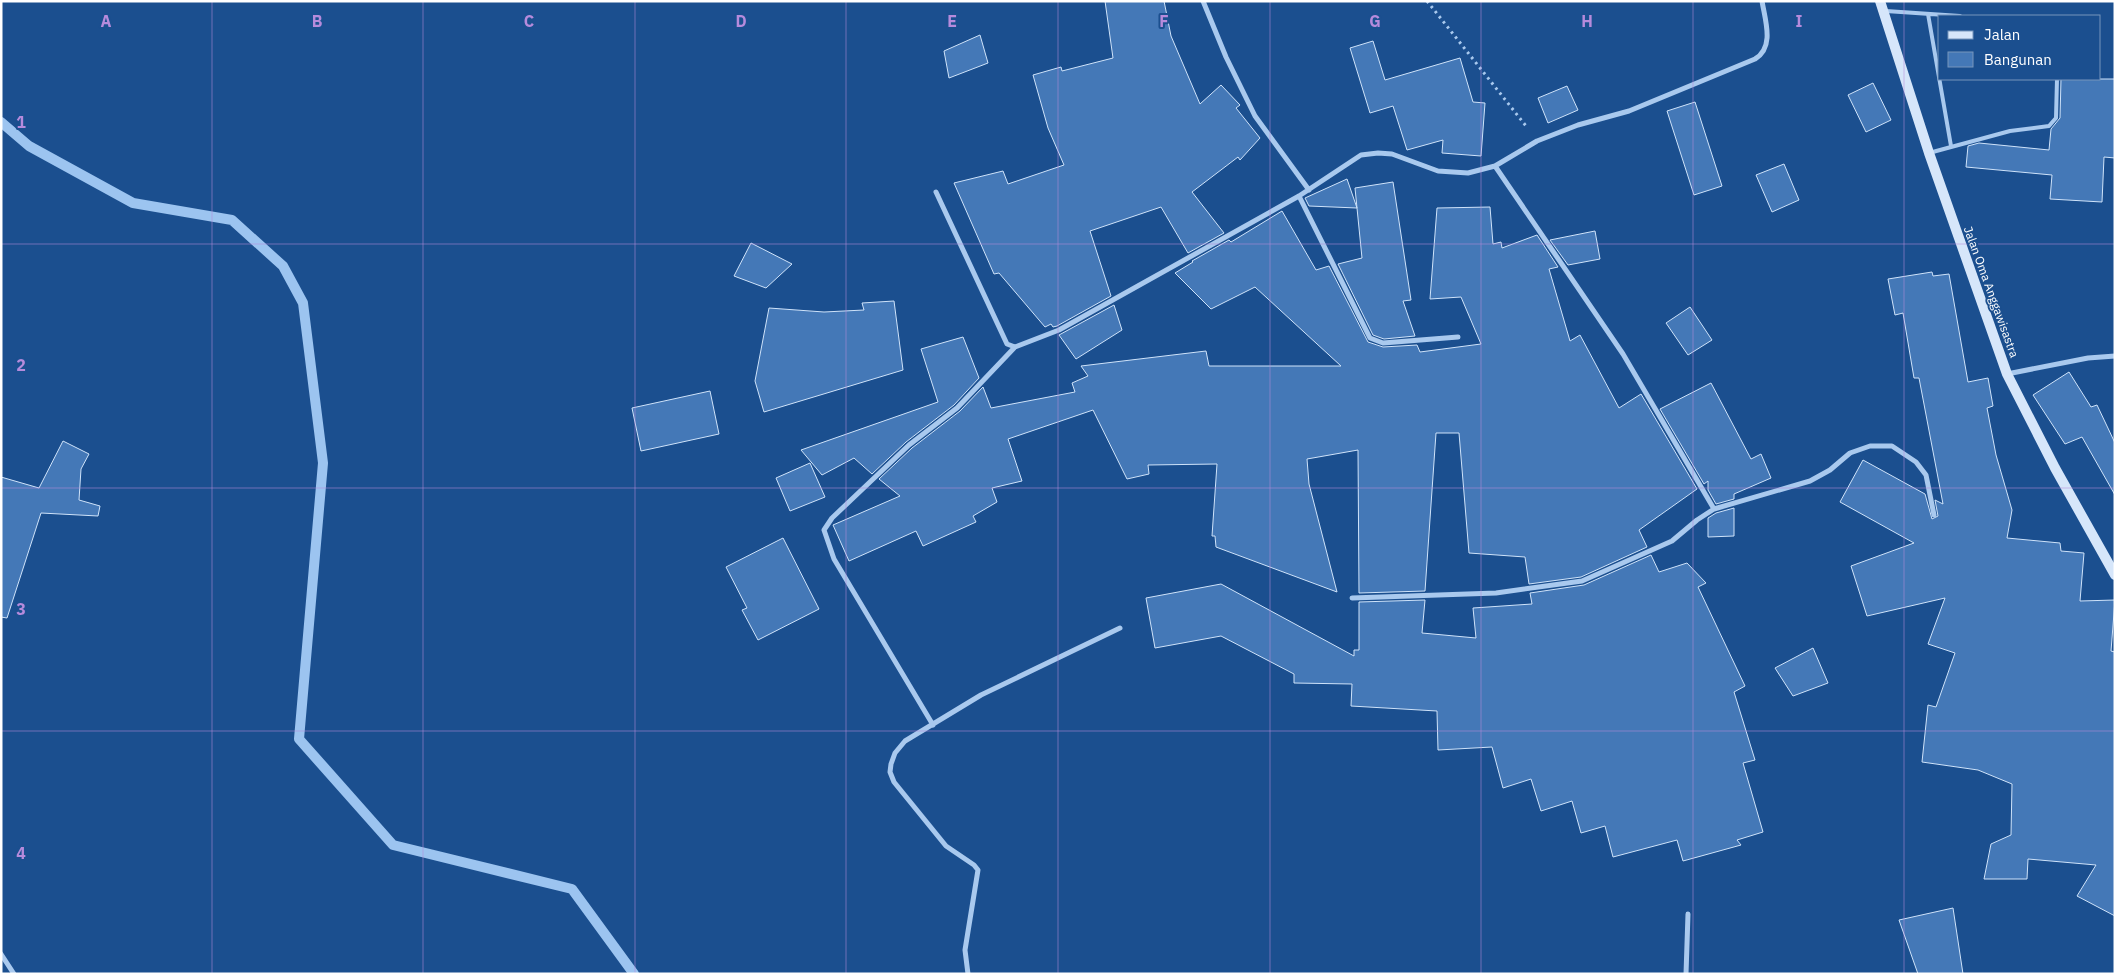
<svg xmlns="http://www.w3.org/2000/svg" width="2116" height="975" viewBox="0 0 2116 975" font-family="'IBM Plex Sans',sans-serif">
<style>
.lines{fill:none;stroke-linecap:round;stroke-linejoin:round}
.stream{stroke:#9cc4f0;stroke-width:10}
.building{fill:#4478b7;stroke:#cfe3fa}
.path{stroke:#a9c9ee;stroke-width:3;stroke-dasharray:2.5 4;stroke-linecap:butt}
.service{stroke:#a9c9ee;stroke-width:4}
.minor{stroke:#a9c9ee;stroke-width:5}
.secondary{stroke:#d6e6fa;stroke-width:10}
.grid{fill:none;stroke:#b68bdc;stroke-width:1;stroke-opacity:0.55}
.labels{text-anchor:middle;stroke-width:4;stroke-linejoin:round;paint-order:stroke}
.street-label{font-size:12px;fill:#fff;stroke:#1b4f8f}
.grid-label{font-size:16px;text-anchor:middle;font-weight:bold;fill:#b68bdc;stroke:#1b4f8f;stroke-width:4;stroke-linejoin:round;paint-order:stroke}
</style>
<rect width="100%" height="100%" fill="#1b4f8f"/>
<g class="lines">
<path class="stream" d="M1,122L29,146L133,203L232,220L283,266L303,303L323,463L299,739L393,845L572,889L634,974"/>
</g>
<path class="building" d="M1105,1H1164L1171,36L1200,104L1221,85L1240,105L1236,108L1260,138L1240,160L1238,157L1192,192L1224,233L1188,253L1161,207L1090,231L1111,296L1057,326L1053,327L1051,324L1045,327L999,273L994,274L954,183L1003,171L1008,184L1064,165L1048,128L1033,75L1061,67L1062,71L1113,58Z
M980,35L988,63L949,78L944,51Z
M1373,41L1385,80L1460,58L1473,102L1485,103L1481,156L1442,153L1443,140L1407,150L1393,106L1370,113L1350,48Z
M2061,79H2115V158L2104,157L2102,202L2050,199L2052,175L1966,167L1968,146L1979,143L2049,150L2051,129L2060,118Z
M1873,83L1891,120L1866,132L1848,95Z
M1567,86L1578,110L1548,123L1538,98Z
M1695,102L1722,186L1694,195L1667,111Z
M1784,164L1799,200L1772,212L1756,175Z
M1347,179L1357,208L1309,206L1305,198Z
M1393,182L1411,300L1403,301L1415,336L1384,339L1373,335L1338,264L1362,258L1355,188Z
M1490,207L1493,244L1501,242L1502,248L1537,235L1558,267L1549,269L1570,341L1580,335L1619,408L1641,394L1697,489L1639,530L1647,547L1581,577L1529,584L1525,557L1469,553L1459,433H1436L1425,591L1359,593L1358,450L1307,459L1309,484L1337,592L1216,547L1215,536H1212L1217,464L1148,465L1149,474L1127,479L1093,410L1008,439L1022,481L992,488L997,502L973,516L976,522L923,546L916,531L849,561L833,525L900,496L879,479L912,448L960,411L983,387L991,408L1075,392L1072,383L1088,376L1081,366L1206,351L1209,366H1341L1255,287L1211,309L1175,273L1193,262L1192,261L1229,240L1231,242L1282,211L1316,270L1329,266L1368,342L1383,347L1417,345L1420,352L1481,344L1461,297L1430,299L1437,208Z
M1595,231L1600,259L1568,265L1550,240Z
M751,243L792,264L766,288L734,276Z
M1932,272L1933,276L1949,274L1968,382L1988,378L1993,406L1987,408L1996,455L2012,510L2007,538L2060,543L2061,551L2084,553L2080,601L2115,600L2111,651L2115,652V916L2077,896L2096,865L2028,859L2027,879H1984L1991,844L2011,835L2012,784L1978,770L1922,762L1928,705L1936,707L1955,653L1928,644L1945,598L1867,616L1851,566L1914,543L1840,502L1863,460L1925,494L1932,519L1938,516L1935,500L1943,504L1919,378H1914L1903,313L1895,315L1888,279Z
M894,301L903,370L764,412L755,381L769,308L824,312L864,310L862,303Z
M1114,305L1122,330L1076,359L1059,335Z
M1690,307L1712,340L1688,355L1666,323Z
M963,337L979,378L954,405L906,442L872,474L854,458L822,475L801,450L938,402L921,349Z
M2069,372L2091,407L2097,405L2115,443V495L2082,437L2065,444L2033,395Z
M1711,383L1751,459L1761,454L1771,478L1734,494V499L1716,504L1708,490V481L1704,484L1660,409Z
M710,391L719,434L641,451L632,408Z
M63,441L89,454L81,469L79,500L100,506L98,516L41,513L7,618L1,617V477L39,488Z
M810,463L825,497L790,511L776,478Z
M1734,508V536L1708,537V518L1716,513Z
M783,538L819,609L758,640L742,610L747,608L726,567Z
M1651,555L1659,572L1687,563L1706,583L1698,587L1745,686L1734,692L1755,760L1743,763L1763,832L1737,840L1741,845L1683,861L1677,840L1613,857L1605,826L1581,833L1572,801L1541,811L1531,779L1503,788L1492,747L1438,750L1437,711L1351,706L1352,684L1294,683V674L1221,636L1155,648L1146,598L1221,584L1354,656V650H1359V602L1425,600L1422,633L1476,638L1473,608L1532,604L1530,593L1584,585Z
M1813,648L1828,683L1793,696L1775,668Z
M1953,908L1963,974H1918L1899,920Z"/>
<g class="lines">
<path class="path" d="M1427,1L1526,126"/>
<path class="service" d="M1886,11L1960,16
M1928,14L1951,146
M1929,153L2010,131L2049,126L2056,118L2057,79"/>
<path class="minor" d="M1203,1L1226,57L1255,116L1309,190
M1495,166L1623,354L1714,509
M936,192L1007,344L1015,347L1059,330L1299,196L1361,155L1378,153L1392,154L1438,171L1468,173L1495,166L1537,141L1578,125L1629,111L1755,59C1775,47 1765,20 1762,1
M1299,196L1370,338L1383,343L1458,337
M2007,374L2088,358L2115,356
M1352,598L1496,593L1582,581L1672,541L1697,520L1714,509L1810,481L1830,470L1850,453L1870,446H1892L1916,462L1926,475L1934,515
M933,725L834,559L824,530L832,518L909,445L957,408L1015,347
M1,954L14,974
M968,974L965,950L978,870L974,865L946,846L894,782L890,772L891,764L895,753L905,741L981,695L1120,628
M1686,974L1688,914"/>
<path class="secondary" d="M1880,1L1929,153L2007,374L2055,468L2115,575"/>
</g>
<path class="grid" d="M212,1V974M423,1V974M635,1V974M846,1V974M1058,1V974M1270,1V974M1481,1V974M1693,1V974M1904,1V974M1,244H2115M1,488H2115M1,731H2115"/>
<g class="labels">
<g class="street-label">
<text transform="translate(1991 292) rotate(70)" y="4">Jalan Oma Anggawisastra</text>
</g>
</g>
<g class="grid-label">
<text x="106" y="27">A</text>
<text x="317" y="27">B</text>
<text x="529" y="27">C</text>
<text x="741" y="27">D</text>
<text x="952" y="27">E</text>
<text x="1164" y="27">F</text>
<text x="1375" y="27">G</text>
<text x="1587" y="27">H</text>
<text x="1799" y="27">I</text>
<text x="21" y="128">1</text>
<text x="21" y="371">2</text>
<text x="21" y="615">3</text>
<text x="21" y="859">4</text>
</g>
<rect width="2116" height="975" fill="none" stroke="#ffffff" stroke-width="5"/>
<rect x="1938" y="15" width="162" height="65" fill="#1b4f8f" stroke="#7695bc"/>
<rect x="1948" y="31" width="25" height="8" fill="#d6e6fa" stroke="#7695bc"/>
<text x="1984" y="40" font-size="15" fill="#ffffff">Jalan</text>
<rect x="1948" y="52" width="25" height="15" fill="#4478b7" stroke="#7695bc"/>
<text x="1984" y="65" font-size="15" fill="#ffffff">Bangunan</text>
</svg>
